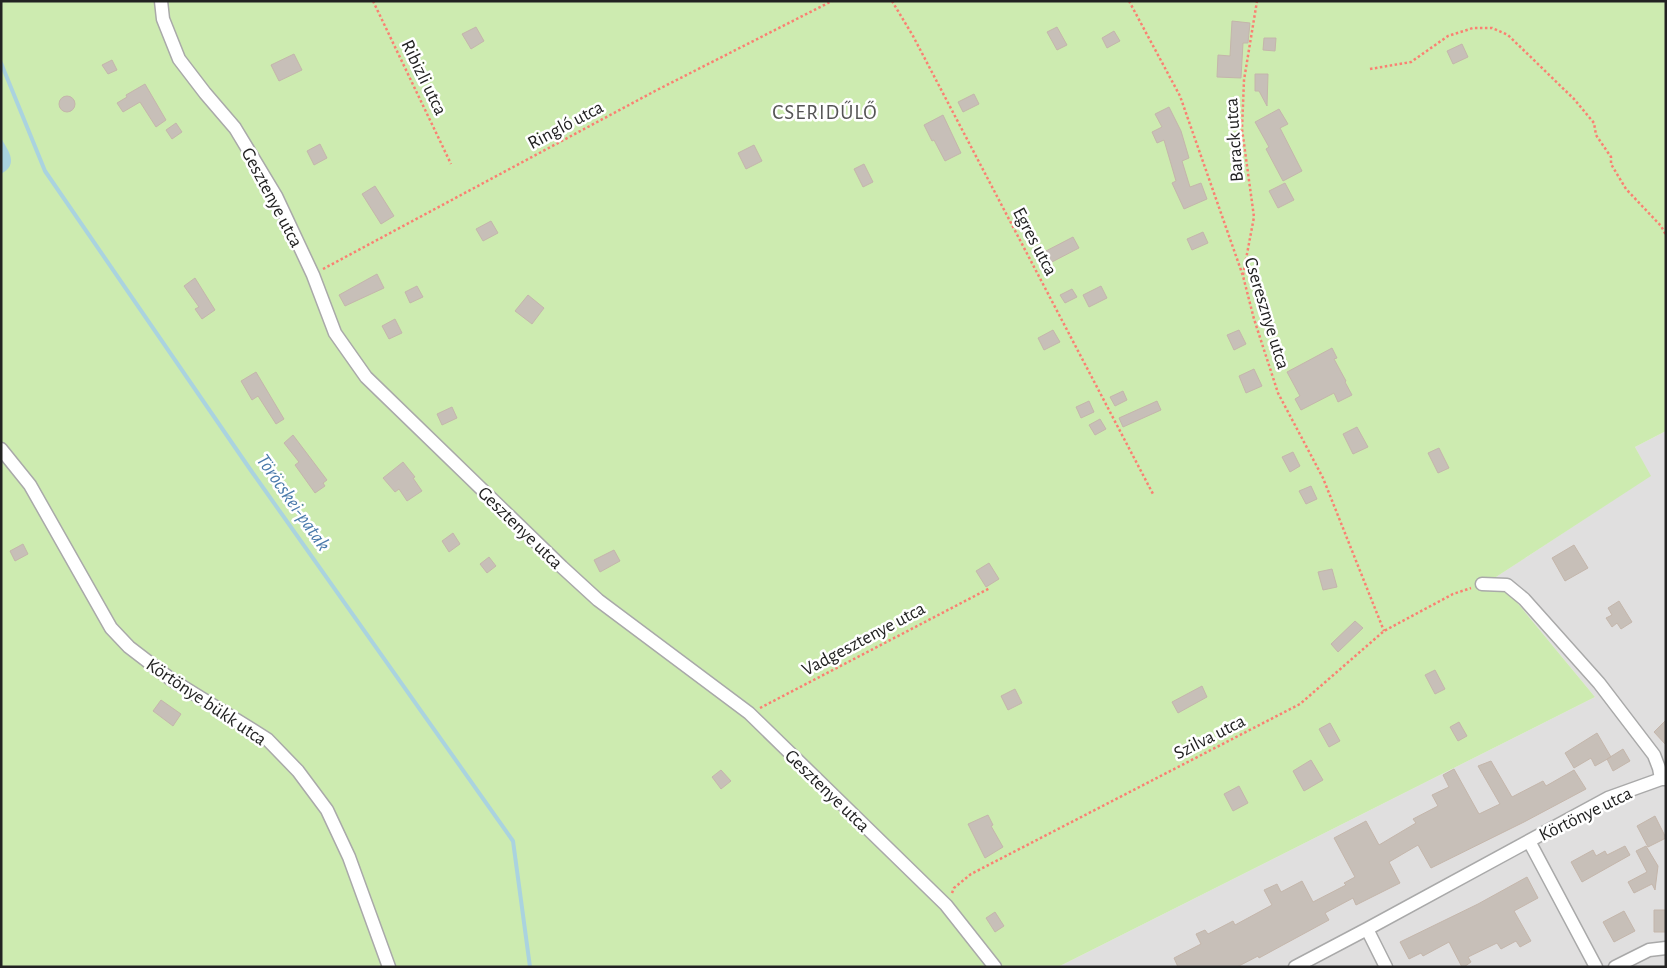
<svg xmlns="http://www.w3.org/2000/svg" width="1667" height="968" viewBox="0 0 1667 968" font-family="'Alegreya Sans',sans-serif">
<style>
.residential{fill:#e0dfdf}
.grass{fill:#cdebb0}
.water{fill:#aad3df}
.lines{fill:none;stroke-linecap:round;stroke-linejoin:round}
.stream{stroke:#aad3df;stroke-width:4}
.building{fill:#c7bfb8;stroke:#c4b6ab}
.minor-casing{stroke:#a9a9a9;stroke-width:15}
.path{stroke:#fa8072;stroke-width:2.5;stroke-dasharray:2.5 2.5;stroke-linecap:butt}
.minor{stroke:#fff;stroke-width:12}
.labels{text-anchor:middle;stroke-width:5;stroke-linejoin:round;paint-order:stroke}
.street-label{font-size:19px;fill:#222;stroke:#fff}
.water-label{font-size:20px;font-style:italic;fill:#4a7aab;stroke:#fff}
.quarter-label{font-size:21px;letter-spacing:1px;fill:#555;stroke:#fff}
</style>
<rect width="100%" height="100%" fill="#f2efe9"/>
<path class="residential" d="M1666,431V967H1058L1595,697L1496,577L1650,476L1635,447Z"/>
<path class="grass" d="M1,1H1666V431L1635,447L1651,476L1496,577L1595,697L1058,967H1Z"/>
<path class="water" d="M1,138C9,152 19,164 1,174Z"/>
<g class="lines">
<path class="stream" d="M1,63L45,171L252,472L513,841L530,967"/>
</g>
<path class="building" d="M1232,21L1250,23L1248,43H1243L1241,78L1217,77L1218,55L1230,56Z
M476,27L484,41L471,49L462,34Z
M1057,27L1067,45L1057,50L1047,32Z
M1114,31L1120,41L1107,48L1102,38Z
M1264,38H1276L1275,51L1263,50Z
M1462,44L1468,57L1453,64L1447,51Z
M294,54L302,70L279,81L271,65Z
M112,60L117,70L108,74L102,65Z
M1255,74H1268L1267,106L1259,91H1255Z
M145,84L166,120L156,127L140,102L123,112L117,103L127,97L126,95Z
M974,94L979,104L963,112L958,102Z
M59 104a8 8 0 1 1 16 0a8 8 0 1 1-16 0Z
M1169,107L1181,131L1189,158L1182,161L1190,187L1201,183L1207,199L1184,209L1172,183L1176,181L1164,140L1157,143L1152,132L1162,127L1155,114Z
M1279,109L1288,124L1280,128L1302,171L1283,181L1266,149L1269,147L1255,122Z
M943,115L961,153L945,161L934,140L932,141L924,125Z
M176,123L182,132L172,139L166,130Z
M320,144L327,158L314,165L307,151Z
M754,145L762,161L746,169L738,153Z
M864,164L873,182L863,187L854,169Z
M1285,183L1294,200L1278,208L1269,191Z
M375,186L394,216L381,224L362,194Z
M491,221L498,233L483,241L476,229Z
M1203,232L1208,243L1192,250L1187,239Z
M1073,237L1079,248L1050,263L1044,252Z
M377,274L384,288L345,306L339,295Z
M195,278L215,310L202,319L195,309L199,307L184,286Z
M417,286L423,297L410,303L405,292Z
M1101,286L1107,298L1089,307L1083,295Z
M1072,289L1077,297L1065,303L1060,295Z
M528,295L544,308L532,324L515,311Z
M395,319L402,333L389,339L382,326Z
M1053,330L1060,342L1044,350L1038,338Z
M1239,330L1246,344L1234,350L1227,335Z
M1332,348L1337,358L1334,359L1346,381L1345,382L1352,395L1338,402L1334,393L1301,410L1295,399L1300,396L1287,372Z
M1254,369L1262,386L1246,393L1239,376Z
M256,372L284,419L276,424L258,396L252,400L241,381Z
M1123,391L1127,400L1115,406L1110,397Z
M1089,401L1094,412L1081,418L1076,407Z
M1157,401L1161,410L1123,427L1119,418Z
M452,407L457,418L442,425L437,414Z
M1100,419L1106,429L1095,435L1089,425Z
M1357,427L1368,447L1353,454L1343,434Z
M293,435L327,480L323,483L325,486L315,493L295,465L299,462L284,443Z
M1439,448L1449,468L1438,473L1428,453Z
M1293,452L1300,466L1290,472L1282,457Z
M403,462L415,477L413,478L422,491L407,501L399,489L395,492L383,478Z
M1311,486L1317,499L1306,504L1299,491Z
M453,533L460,544L449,552L442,541Z
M23,544L28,554L15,561L10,551Z
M1574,545L1588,568L1565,581L1552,558Z
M614,550L620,561L600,572L594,560Z
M489,557L496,566L487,573L480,564Z
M989,563L999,579L986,587L976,571Z
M1332,569L1337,587L1323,590L1318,572Z
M1619,601L1632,622L1621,629L1617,623L1612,627L1606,618L1612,615L1608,608Z
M1355,621L1363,628L1338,652L1331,644Z
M1435,670L1445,689L1435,694L1425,675Z
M1202,686L1207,697L1178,713L1172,702Z
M1015,689L1022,703L1008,710L1001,696Z
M161,700L181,714L173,726L153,711Z
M1666,720V745L1654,732Z
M1459,722L1467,736L1458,741L1450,727Z
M1330,723L1340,741L1329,747L1319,729Z
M1597,733L1611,757L1595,766L1591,758L1574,768L1565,753Z
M1623,749L1630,761L1613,771L1607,759Z
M1311,760L1323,780L1304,791L1293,771Z
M1491,761L1512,797L1543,781L1546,786L1574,770L1586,789L1524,822L1431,868L1418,845L1389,862L1400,883L1356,905L1353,898L1325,913L1329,920L1259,958L1258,956L1237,967H1178L1174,958L1201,944L1196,934L1205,930L1208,934L1233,921L1235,925L1272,905L1264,890L1277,884L1281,892L1302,881L1313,902L1346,885L1344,883L1355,877L1334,838L1366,821L1379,845L1416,823L1413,819L1438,806L1432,795L1449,787L1443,775L1454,769L1479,814L1500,804L1478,766Z
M721,770L731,781L721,789L712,777Z
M1239,786L1248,803L1233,811L1224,794Z
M988,815L993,825L991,826L1003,847L985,858L968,824Z
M1655,816L1666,838L1648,847L1637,826Z
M1625,846L1630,855L1582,882L1571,862L1593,850L1596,856L1605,851L1607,855Z
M1646,846L1658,866L1655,890L1652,884L1634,893L1628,882L1647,872L1636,851Z
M1527,877L1538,898L1514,911L1531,941L1520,947L1516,941L1501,949L1497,943L1468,957L1471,962L1464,967H1462L1449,942L1423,956L1421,953L1409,959L1400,942L1478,904Z
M1654,910H1666V932H1654Z
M1624,911L1635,931L1614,942L1603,922Z
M995,912L1004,926L995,932L986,918Z"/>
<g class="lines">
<g class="minor-casing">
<path id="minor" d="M161,1L163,19L179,59L205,93L235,128L276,196L313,275L335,333L366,377L562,567L598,600L749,713L946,905L995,967
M1,449L30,485L111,628L129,647L172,680L267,739L298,771L327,810L349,857L389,967
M1482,584L1507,585L1524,599L1599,683L1654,755L1659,768L1661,779
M1529,841L1596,967
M1367,929L1386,967
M1295,967L1367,929L1608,798L1661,779H1666
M1615,967L1649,950L1666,948"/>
</g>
<path class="path" d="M373,1L451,164
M892,1L913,36L1153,494
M1129,1L1180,96L1243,276L1254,319L1278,393L1323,478L1384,631
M1370,69L1411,62L1448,36L1473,28H1492L1508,35L1574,99L1594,123L1596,135L1611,157V164L1626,189L1661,226L1666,235
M323,269L655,91L832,1
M1243,275L1254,217L1242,129L1244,80L1257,1
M760,708L990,588
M952,893L954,888L971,874L1300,704L1384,631L1453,594L1471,588"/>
<use href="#minor" class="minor"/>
</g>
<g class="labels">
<g class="street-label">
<text transform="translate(425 77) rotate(64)" y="7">Ribizli utca</text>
<text transform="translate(565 124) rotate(-28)" y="7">Ringló utca</text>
<text transform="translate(1233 140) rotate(-94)" y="7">Barack utca</text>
<text transform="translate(273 197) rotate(62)" y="7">Gesztenye utca</text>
<text transform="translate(1036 241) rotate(62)" y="7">Egres utca</text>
<text transform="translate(1268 313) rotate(73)" y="7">Cseresznye utca</text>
<text transform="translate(521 527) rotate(44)" y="7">Gesztenye utca</text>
<text transform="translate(863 638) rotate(-28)" y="7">Vadgesztenye utca</text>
<text transform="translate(207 701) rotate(34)" y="7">Körtönye bükk utca</text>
<text transform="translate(1209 736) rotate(-27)" y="7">Szilva utca</text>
<text transform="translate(828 790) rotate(44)" y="7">Gesztenye utca</text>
<text transform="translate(1585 813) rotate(-26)" y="7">Körtönye utca</text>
</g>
<g class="water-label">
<text transform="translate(294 502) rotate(55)" y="7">Töröcskei-patak</text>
</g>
<g class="quarter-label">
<text x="825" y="119">CSERIDŰLŐ</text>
</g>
</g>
<rect width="1667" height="968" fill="none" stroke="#222222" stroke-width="5"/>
</svg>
